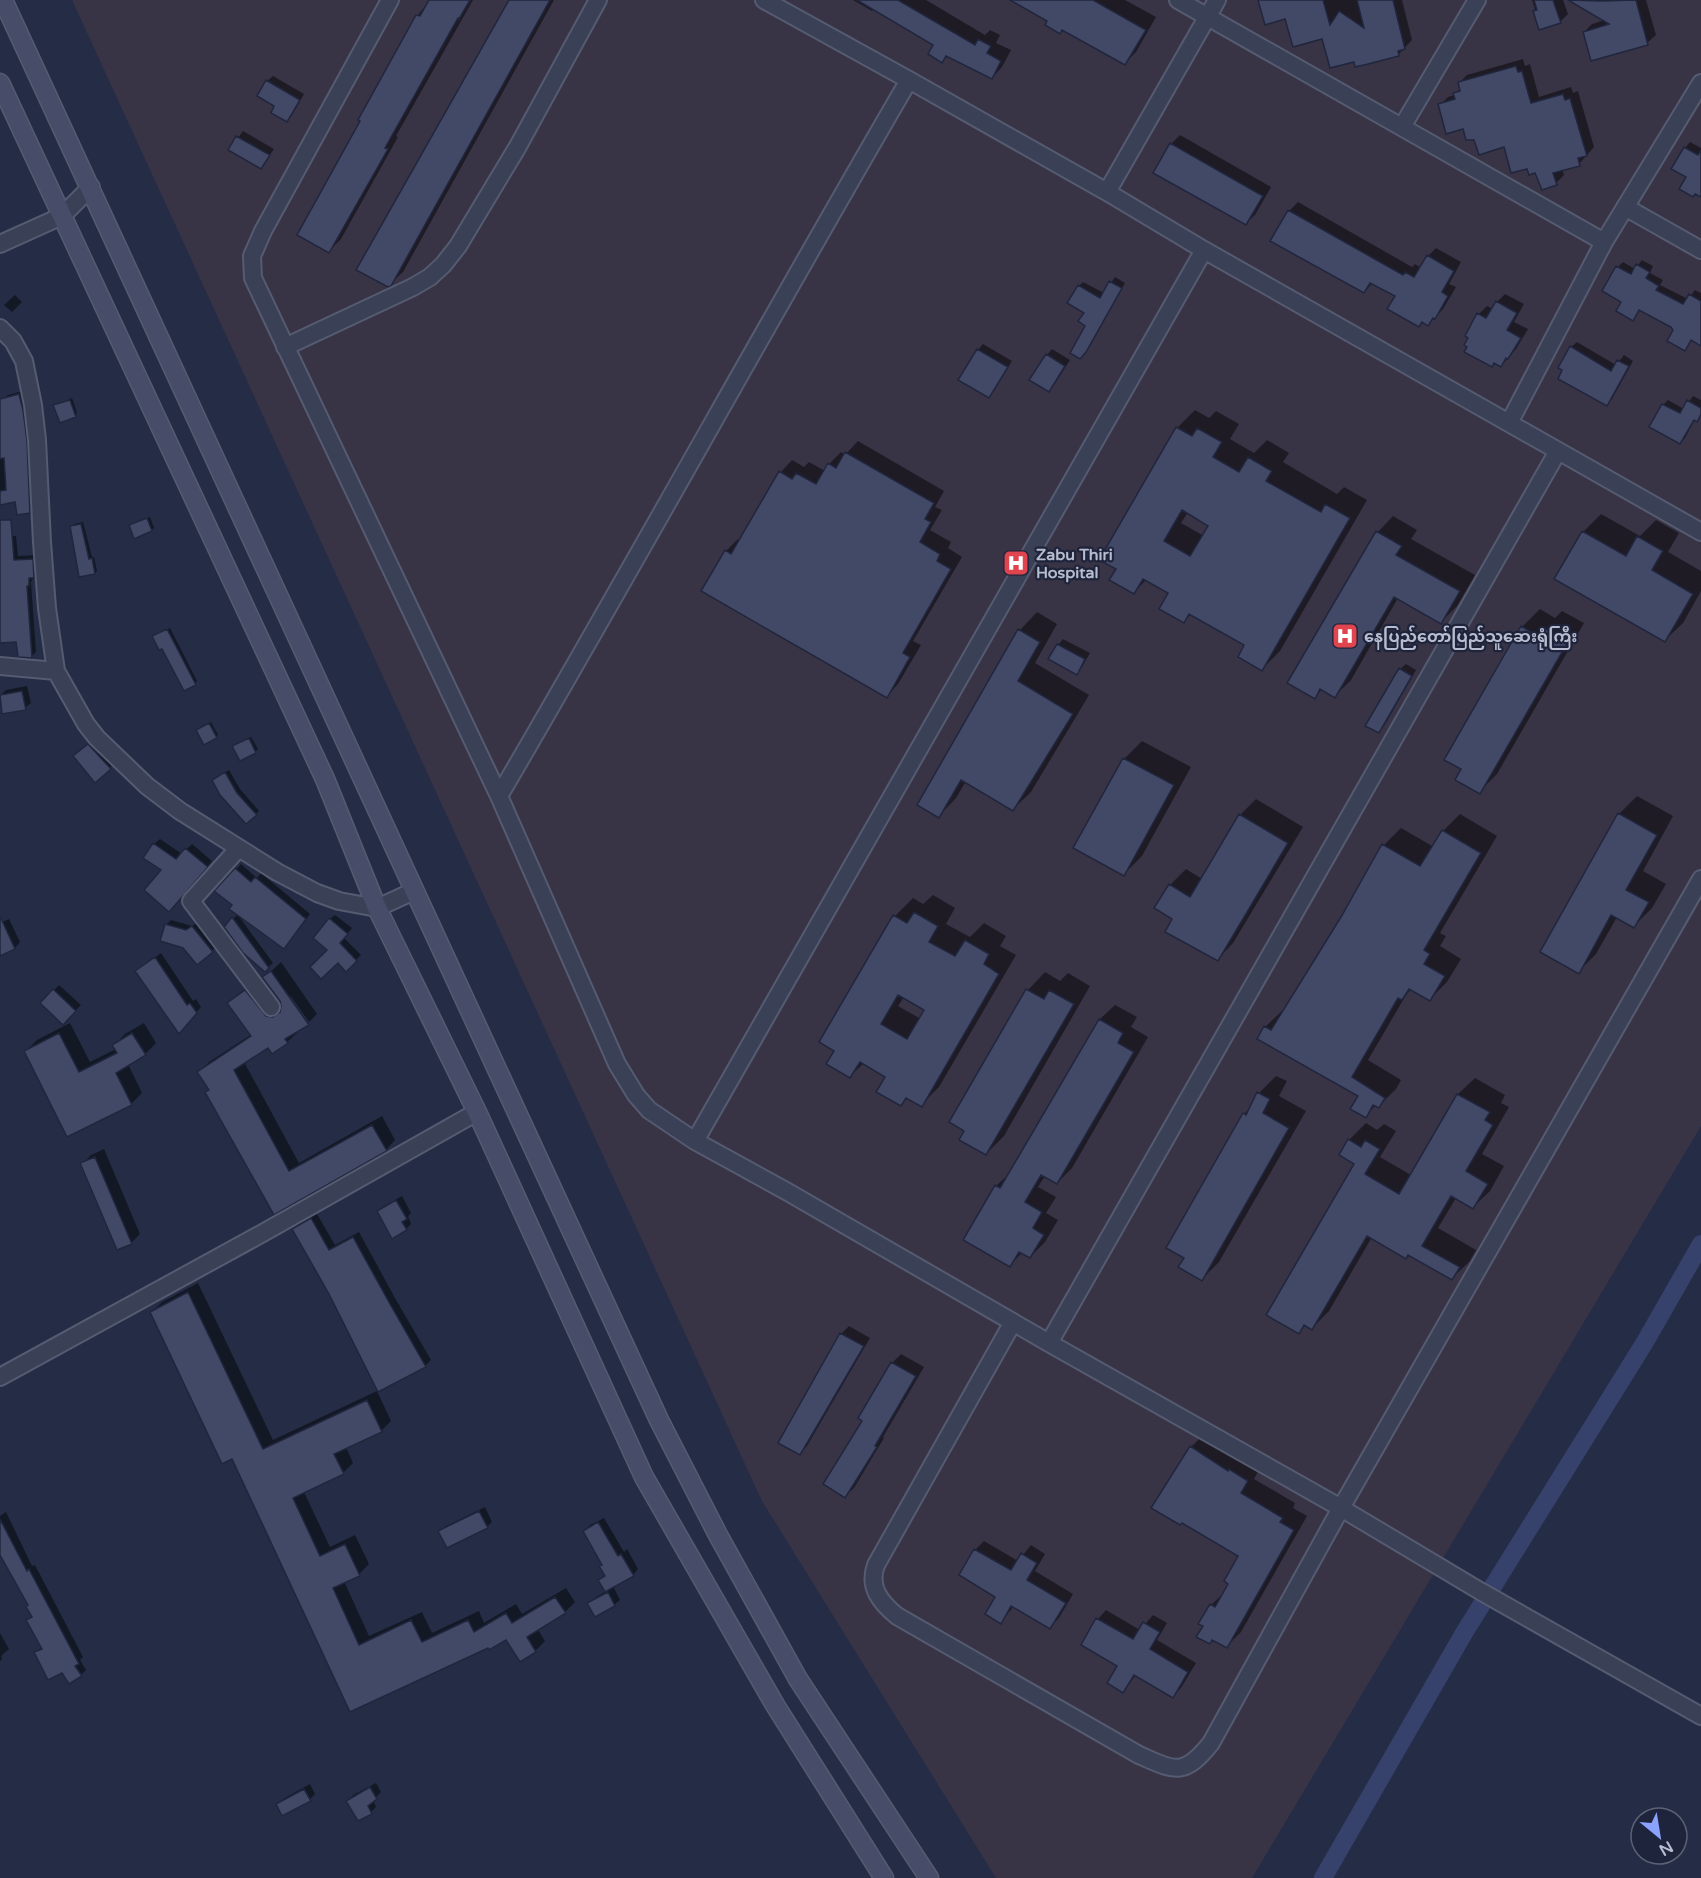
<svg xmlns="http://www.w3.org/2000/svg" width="1701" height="1878" viewBox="0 0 1701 1878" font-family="'Varela Round','Noto Sans Myanmar',sans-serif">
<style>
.medical{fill:#393346}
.shadow{fill:#0007;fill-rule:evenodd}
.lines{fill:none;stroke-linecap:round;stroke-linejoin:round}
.canal{stroke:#36416c;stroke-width:18}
.building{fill:#424967;stroke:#20263d;stroke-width:1.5;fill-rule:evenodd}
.street-casing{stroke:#555b70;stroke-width:20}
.secondary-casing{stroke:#555b70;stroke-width:21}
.street{stroke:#3a4056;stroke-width:16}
.secondary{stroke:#474d69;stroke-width:18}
.labels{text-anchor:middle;stroke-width:4.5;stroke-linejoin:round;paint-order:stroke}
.poi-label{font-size:16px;font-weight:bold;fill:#b8bccf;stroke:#1e243b;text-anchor:start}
</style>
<rect width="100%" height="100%" fill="#252d46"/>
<path class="medical" d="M72,0H1701V1126L1252,1878H996L762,1501Z"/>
<path class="shadow" d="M430,0H473L396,136L398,137L341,239L329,251L418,15Z
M511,0H554L403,272L390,284Z
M853,0H926L985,35L990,30L1000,35L996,43L1011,50L1002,67L992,78L948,55L942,61L935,45L874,9L872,11Z
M1013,0H1125L1156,17L1136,52L1124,64Z
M1260,0H1402L1412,40L1399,54L1355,60L1323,37L1286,17Z
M1532,0H1563L1568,14L1560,22L1540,28Z
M1571,0H1646L1656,35L1647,43L1584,32L1592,24L1605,20Z
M1523,59L1525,66L1530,64L1539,97L1571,87L1573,93L1578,91L1594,147L1579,164L1562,169L1564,175L1556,183L1529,167L1505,145L1475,138L1440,105L1448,97L1455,95L1461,88L1459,83L1467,75Z
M273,76L304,94L292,115L286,121L277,106L267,81Z
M243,131L274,149L261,168L230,149Z
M1180,135L1271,187L1255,215L1246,223L1171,144Z
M1690,142L1701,148V195L1688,176L1685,148Z
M1298,202L1412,267L1415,264L1421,268L1428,256L1436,248L1461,262L1449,284L1456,287L1443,309L1428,324L1397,295L1373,283L1364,292L1272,240L1289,211Z
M1642,260L1653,266L1650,273L1663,280L1660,285L1688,299L1695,290L1701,293V341L1692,339L1685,349L1675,330L1641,309L1633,319L1623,301L1604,291L1618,267L1623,262L1635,269Z
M1115,277L1125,283L1090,346L1084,353L1088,325L1079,286L1083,282L1104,293Z
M1505,294L1524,304L1514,322L1528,329L1516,349L1501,366L1479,314L1487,306L1493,309L1497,302Z
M15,295L22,302L12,312L4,305Z
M1577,342L1616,365L1624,355L1633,361L1612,399L1607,404L1571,347Z
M983,344L1012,361L994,391L989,396L978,350Z
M1052,349L1070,360L1054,385L1048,390L1047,355Z
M23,391L27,405L34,507L29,511L16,501L0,503V431L3,399L8,395Z
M1693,396L1701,400V415L1695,419L1685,438L1680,443L1651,426L1664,404L1668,400L1684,409Z
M72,398L77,413L75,416L55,406Z
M1195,410L1209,418L1216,411L1239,424L1230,439L1254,453L1267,440L1289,453L1283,462L1337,494L1344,487L1367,500L1280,651L1262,669L1247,645L1191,614L1184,621L1170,593L1147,579L1134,592L1177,428ZM1188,512L1210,525L1204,536L1181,523Z
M858,441L944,491L935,507L942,510L930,530L951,542L948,548L962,557L913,641L921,645L898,684L887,696L726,551L738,539L741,541L781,472L792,460L804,467L809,462L825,471L829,464L841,452L845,455Z
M1601,514L1640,536L1656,520L1679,533L1668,552L1701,571V591L1683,623L1665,640L1583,532Z
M1393,516L1417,530L1411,539L1475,575L1457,606L1441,622L1398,598L1351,680L1335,696L1323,689L1314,697L1378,532Z
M150,517L154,528L151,530L130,526Z
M83,522L92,557H94L97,571L95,573L72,527L74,524Z
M16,536L18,556L37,555L38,572L31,582L36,652L31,657L17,640L0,641V541L4,537Z
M1540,609L1555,618L1562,611L1584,623L1497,774L1479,792L1522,627Z
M1037,612L1057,624L1035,663L1089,695L1031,792L1013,809L966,781L956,798L939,816L1020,630Z
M170,628L197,681L195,684L157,634Z
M1063,639L1090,653L1082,667L1076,673L1058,645Z
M1406,664L1416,670L1384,726L1378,731L1400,669Z
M27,686L31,703L25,708L3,712L0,696L6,690Z
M211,722L218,735L216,737L198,730Z
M251,737L258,749L255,752L236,744Z
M94,739L116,762L96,781L80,751Z
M1142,741L1191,767L1142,856L1124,874V759Z
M229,770L240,789L259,811L256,814L217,777Z
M1637,796L1673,816L1643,871L1666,884L1652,908L1634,926L1617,917L1596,954L1578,972L1619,814Z
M1256,799L1303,827L1233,943L1218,959L1174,918L1170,885L1186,869L1202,879L1240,815Z
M1460,814L1497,836L1440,933L1446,936L1440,946L1461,959L1447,982L1430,999L1412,988L1406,995L1368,1060L1401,1080L1396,1089L1379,1106L1376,1105L1365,1116L1360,1095L1265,1027L1283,1010L1284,1011L1342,918L1384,845L1401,828L1434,847L1443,831Z
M160,839L182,854L192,844L212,861L174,904L154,844Z
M241,864L257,878L261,873L310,914L289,942L238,915L273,963L265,970L226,927L238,914L234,905L217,891Z
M933,895L955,908L946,924L970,937L984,923L1006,936L1000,946L1016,955L939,1087L921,1105L908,1097L901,1104L887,1076L864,1063L850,1076L836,1050L822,1042L895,916L913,898L923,904ZM904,997L926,1009L921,1019L898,1006Z
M335,915L352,928L344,938L361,955L346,969L329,950L330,919Z
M9,919L20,942L15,948L0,955V923Z
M171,920L192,926L198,922L216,946L212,951L184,946L166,925Z
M161,953L193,1001L196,999L201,1007L184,1026L137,971Z
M281,962L317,1014L309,1022L290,995L297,1033L287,1042L273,1052L269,1046L244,1062L299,1163L382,1116L395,1140L386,1150L274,1213L210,1089L199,1072L209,1062L252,1034L229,1003L238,994L255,982L272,1005L282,1009L283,1005L264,978Z
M1045,972L1060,981L1068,973L1090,986L1004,1136L986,1154L1028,990Z
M59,985L81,1005L63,1023L42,1003Z
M1115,1005L1137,1017L1131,1027L1148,1037L1072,1168L1057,1183L1045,1176L1038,1187L1056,1197L1046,1213L1058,1220L1045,1242L1030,1257L1023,1252L1010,1265L996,1186L1012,1171L1100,1019Z
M70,1023L90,1062L116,1049L114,1045L125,1034L144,1023L156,1043L145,1054L128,1064L142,1093L131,1104L26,1051L37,1040Z
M1276,1076L1287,1081L1279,1096L1306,1111L1219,1262L1202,1279L1186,1257L1244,1114L1251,1107L1259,1093Z
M1475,1078L1505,1095L1501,1103L1509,1107L1482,1154L1504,1166L1490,1191L1473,1207L1456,1198L1438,1228L1476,1250L1469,1262L1452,1278L1409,1253L1372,1237L1329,1311L1312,1328L1305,1325L1298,1332L1356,1164L1349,1140L1366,1123L1377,1130L1384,1124L1396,1131L1380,1157L1411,1175L1458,1094Z
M104,1149L140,1234L131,1243L82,1164L91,1155Z
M402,1196L411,1213L408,1216L411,1224L406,1229L379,1211L384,1206Z
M317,1214L335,1245L359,1232L395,1298L431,1360L425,1366L379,1390L330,1293L294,1229L299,1223Z
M198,1283L273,1440L377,1391L391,1421L381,1431L346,1447L353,1463L343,1473L304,1492L330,1547L355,1535L369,1564L359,1574L344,1581L369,1636L422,1612L432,1633L479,1611L484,1623L516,1604L522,1614L566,1588L575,1602L565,1612L537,1628L545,1641L535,1651L507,1638L351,1710L233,1457L152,1312L162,1302Z
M849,1326L870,1338L807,1446L800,1453L841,1334Z
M901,1354L924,1367L883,1437L884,1438L854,1488L845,1496L864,1420L860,1418L892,1363Z
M1205,1433L1261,1466L1254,1479L1295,1503L1293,1508L1307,1516L1241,1632L1227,1646L1205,1626L1211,1605L1226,1591L1240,1556L1191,1447Z
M485,1507L492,1522L487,1527L440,1531L446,1526Z
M6,1512L32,1566L35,1565L83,1657L80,1660L86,1670L81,1675L63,1671L36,1653L42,1647L27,1620L33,1615L30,1605L0,1554V1516Z
M604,1518L624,1552L627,1549L638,1569L633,1575L613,1586L620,1600L614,1605L589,1603L595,1598L606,1591L600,1580L606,1574L603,1564L585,1531L590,1525Z
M984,1541L1018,1561L1031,1545L1045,1554L1035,1571L1073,1594L1059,1618L1050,1627L1014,1606L1001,1622L997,1596L975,1550Z
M1106,1610L1140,1630L1153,1615L1167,1623L1157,1640L1196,1663L1181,1688L1172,1696L1136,1675L1123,1691L1120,1665L1083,1644L1098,1619Z
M0,1633L9,1649L1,1656L2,1659L0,1661Z
M376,1783L381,1792L373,1800L376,1807L371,1812L348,1801L353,1795Z
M310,1784L315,1794L310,1799L278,1805L283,1799Z"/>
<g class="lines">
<path class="canal" d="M1323,1878L1464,1633L1645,1342L1701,1244"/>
</g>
<path class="building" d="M429,0H470L459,19L458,18L385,148L388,149L329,253L297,235L360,121L358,120L416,15L420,16Z
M509,0H550L391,286L388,287L356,270Z
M857,0H898L975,45L978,39L991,46L987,53L1001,61L992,79L946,56L942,63L928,54L933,45Z
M1010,0H1093L1146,30L1125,65L1062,30L1060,34L1045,25L1047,21Z
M1258,0H1323L1330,25L1339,11L1364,28L1357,0H1393L1405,49L1398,51L1399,56L1368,64L1355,67L1354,62L1330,68L1322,39L1293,47L1285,19L1265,25Z
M1534,0H1553L1561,23L1539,30L1533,11L1537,10Z
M1568,0L1602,1L1636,0L1648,45L1591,61L1583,32L1609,24Z
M1516,66L1518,72L1522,71L1531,103L1563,94L1565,100L1570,98L1587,156L1578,158L1580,166L1553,173L1557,185L1542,190L1535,173L1529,175L1527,169L1511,173L1504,147L1479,155L1474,140H1466L1463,129L1446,134L1438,104L1455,99L1453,93L1460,91L1458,82Z
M266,80L300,100L287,122L271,113L274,106L257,96Z
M236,136L270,155L261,169L228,150Z
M1170,143L1263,196L1246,225L1153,173Z
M1684,147L1698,155L1701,150V197L1695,194L1693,197L1679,189L1686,177L1671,169Z
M1288,210L1403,275L1405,272L1414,277L1427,255L1454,271L1442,292L1448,296L1435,319L1433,318L1428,326L1422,322L1419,327L1387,309L1395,296L1370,283L1364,293L1270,241Z
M1636,264L1650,272L1646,278L1659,286L1656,290L1683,304L1689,294L1701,301V346L1691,340L1685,351L1667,341L1673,330L1671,327L1639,310L1633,321L1616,311L1621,302L1602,291L1616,266L1631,274Z
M1109,281L1122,288L1086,352L1080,359L1070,353L1085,326L1078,321L1084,313L1067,303L1078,285L1100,298Z
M1496,301L1517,313L1507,330L1521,338L1508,359L1506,358L1501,367L1494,363L1492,367L1464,352L1467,347L1464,345L1468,338L1465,336L1477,313L1486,318Z
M1570,346L1611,371L1617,360L1629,366L1607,406L1558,379L1562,370L1558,368Z
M977,349L1008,367L989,398L958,380Z
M1046,354L1065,366L1049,392L1029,380Z
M19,394L23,410L27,441L30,513L17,515L15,502L0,505V491L6,490L4,458L0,459V399Z
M70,400L76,417L60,423L53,405Z
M1687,400L1701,408V414L1697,422L1694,420L1680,444L1649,427L1662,404L1680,413Z
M1176,427L1192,436L1197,428L1222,442L1213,457L1239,472L1248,457L1272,471L1266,481L1321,512L1325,504L1350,518L1262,671L1238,657L1244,645L1189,614L1184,623L1159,609L1168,593L1143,579L1134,594L1109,580L1116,569L1099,560ZM1182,510L1208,526L1190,556L1164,541Z
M845,452L934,503L925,519L931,522L920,542L940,554L937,561L951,569L903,653L910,657L887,698L701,591L725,550L731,554L779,471L792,479L796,473L816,484L828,463L836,468Z
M147,518L152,531L134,539L129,525Z
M0,520H11L14,560L33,559L34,578H29V586H27L32,658L18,657L16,642L0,643Z
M81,524L89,559L92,558L95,574L79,577L70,526Z
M1376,531L1402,546L1396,555L1460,591L1441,624L1394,597L1335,698L1320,689L1315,699L1287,683Z
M1582,531L1626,556L1637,536L1663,551L1652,570L1693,594L1665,642L1554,579Z
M1521,626L1538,636L1543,627L1568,642L1480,794L1455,780L1461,769L1444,760Z
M167,629L196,685L184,691L162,649L159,650L152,636Z
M1018,629L1040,642L1018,681L1073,714L1013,811L961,780L939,818L917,805Z
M1057,644L1085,659L1077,675L1048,659Z
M1399,668L1412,676L1379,733L1365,726Z
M22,691L26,710L2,714L0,695Z
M209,723L217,738L204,745L196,730Z
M249,738L256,753L240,761L232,746Z
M88,744L111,769L95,783L73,756Z
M1123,758L1174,785L1124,876L1073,848Z
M225,772L237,793L257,815L246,824L220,795L212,780Z
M1618,813L1657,835L1626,890L1649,902L1634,928L1611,915L1579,974L1540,952Z
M1239,814L1288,843L1218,961L1165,932L1172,919L1154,908L1169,884L1190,897Z
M1442,830L1481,853L1424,950L1430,954L1424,964L1445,976L1430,1001L1409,989L1402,1000L1398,998L1352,1077L1385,1098L1379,1108L1373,1105L1366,1118L1350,1109L1358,1096L1257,1039L1264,1026L1271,1030L1341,917L1382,844L1420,866Z
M153,843L176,859L185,848L208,867L169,912L144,890L161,870L143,858Z
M235,868L251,882L255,877L306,919L284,949L229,909L232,905L214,891Z
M914,912L938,926L929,942L955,956L965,940L989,954L984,964L999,974L922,1107L906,1098L901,1106L876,1092L885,1077L860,1062L850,1078L826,1064L834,1051L819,1042L893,915L907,923ZM898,995L924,1010L907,1039L881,1024Z
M0,916L15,949L0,956Z
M232,917L269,968L265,972L243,953L224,927Z
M329,918L348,934L340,943L357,961L346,972L338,963L321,979L310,967L327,950L313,938Z
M165,924L186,930L192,926L213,952L197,965L183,948L160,941Z
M155,957L187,1005L190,1003L197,1013L179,1034L135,971Z
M271,971L309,1025L285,1039L288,1043L272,1054L268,1048L234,1070L289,1171L372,1125L387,1151L274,1215L205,1092L209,1090L197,1072L251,1036L227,1003L245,990L266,1016L273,1017L280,1012L281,1006L280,1001L262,977Z
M53,989L76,1011L63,1025L40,1003Z
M1026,989L1044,999L1049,990L1074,1004L986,1155L959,1140L964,1131L949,1122Z
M1099,1019L1123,1033L1118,1043L1134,1052L1057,1184L1041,1175L1025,1202L1042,1212L1033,1228L1044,1235L1030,1258L1019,1252L1010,1267L963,1240L995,1185L1000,1188Z
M59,1033L79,1072L117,1053L112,1045L132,1033L146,1055L116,1073L132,1105L67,1137L24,1051Z
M1257,1092L1270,1099L1263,1113L1289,1128L1202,1281L1178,1267L1184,1258L1166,1248L1243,1113L1246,1115Z
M1457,1094L1490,1112L1485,1120L1493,1125L1466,1171L1488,1184L1473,1209L1451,1196L1422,1246L1460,1267L1452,1280L1408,1255L1406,1259L1367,1236L1312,1330L1304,1325L1299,1334L1266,1315L1354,1164L1339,1155L1348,1139L1361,1147L1365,1140L1380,1149L1365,1174L1399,1194Z
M95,1157L132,1244L117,1250L80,1163Z
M396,1200L407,1219L402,1222L407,1230L392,1239L377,1211Z
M311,1218L329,1250L353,1237L390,1304L426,1367L378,1392L329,1294L292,1229Z
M188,1292L263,1449L367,1400L382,1432L334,1454L344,1474L293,1498L320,1556L345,1544L360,1576L333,1588L359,1645L411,1620L422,1642L468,1620L474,1632L506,1613L512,1623L555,1597L566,1613L527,1637L536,1652L520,1662L506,1640L489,1650L488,1648L350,1712L232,1459L222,1464L150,1312Z
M840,1333L864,1346L800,1455L778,1443Z
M891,1362L916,1376L875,1446L877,1447L845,1498L823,1484L862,1421L858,1418Z
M1190,1446L1228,1471L1229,1469L1248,1481L1241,1493L1283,1518L1280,1522L1294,1530L1227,1648L1212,1640L1210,1644L1196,1637L1203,1626L1198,1624L1210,1604L1215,1607L1228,1584L1224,1581L1238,1556L1182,1523L1180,1525L1151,1508Z
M479,1511L488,1528L447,1548L438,1531Z
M0,1519L27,1571L29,1569L79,1664L75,1666L82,1676L69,1684L62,1673L48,1680L34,1652L42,1649L26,1620L32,1617L26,1607L28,1605L0,1555Z
M598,1522L618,1556L621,1554L634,1576L605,1592L598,1580L605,1576L599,1566L602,1565L583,1531Z
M974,1549L1011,1570L1021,1553L1037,1563L1027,1580L1066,1603L1050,1629L1011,1606L1001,1624L985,1614L995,1597L959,1575Z
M608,1592L615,1606L595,1617L587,1603Z
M1096,1618L1133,1639L1143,1622L1160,1632L1150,1649L1188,1672L1173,1698L1134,1675L1123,1693L1107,1683L1117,1666L1081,1645Z
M370,1787L377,1799L368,1806L372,1814L358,1821L346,1801Z
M304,1789L311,1801L282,1816L276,1804Z"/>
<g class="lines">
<g class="street-casing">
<path id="street" d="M390,0L263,231L252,256L253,278L499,796L617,1064L636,1095L649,1110L695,1141L786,1191L1049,1343L1341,1508L1480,1591L1701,1716
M764,0L909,80L1107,192L1204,250L1701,532
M1178,0L1604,242
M1402,127L1477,0
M1107,192L1217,0
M1625,207L1701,250
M0,244L62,216L91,187
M0,328L13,341L24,361L33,405L37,440L42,542L47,608L56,671L86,724L97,738L147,786L180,811L277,872L317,893L339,901L377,908L414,891
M285,347L413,287L430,277L443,265L458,246L517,148L598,0
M1509,423L1604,242L1701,83
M0,666L56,671
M499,796C638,559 770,318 909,80
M238,849L191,901L271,1007
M695,1141L1204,250
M1013,1322L876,1565C868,1587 880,1602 897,1616L1139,1755C1175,1771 1184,1777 1211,1743L1341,1508L1701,879
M1049,1343L1558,451
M0,1377L261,1234L477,1112"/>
</g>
<g class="secondary-casing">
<path id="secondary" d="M3,0L659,1420L718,1535L798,1679L929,1878
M0,83L325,779L377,908L477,1112L644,1477L775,1705L884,1878"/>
</g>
<use href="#street" class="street"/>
<use href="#secondary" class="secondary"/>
</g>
<defs>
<g id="hospital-square" transform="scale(1.35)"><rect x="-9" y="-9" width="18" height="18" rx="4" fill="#e0444e" stroke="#1e243b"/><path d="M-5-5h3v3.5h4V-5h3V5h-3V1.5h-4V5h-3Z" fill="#fff"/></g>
</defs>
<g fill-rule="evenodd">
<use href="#hospital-square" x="1016" y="563"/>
<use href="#hospital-square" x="1345" y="636"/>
</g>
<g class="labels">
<g class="poi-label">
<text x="1036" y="560">Zabu Thiri<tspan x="1036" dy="18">Hospital</tspan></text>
<text x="1364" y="642">နေပြည်တော်ပြည်သူဆေးရုံကြီး</text>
</g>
</g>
<g transform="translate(1659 1836) rotate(150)"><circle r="28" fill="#1e243b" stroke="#5c6176" stroke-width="1.5"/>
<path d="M0-4.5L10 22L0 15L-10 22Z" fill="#8ca2ff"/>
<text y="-9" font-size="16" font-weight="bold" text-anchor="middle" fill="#b8bccf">N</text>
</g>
</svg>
